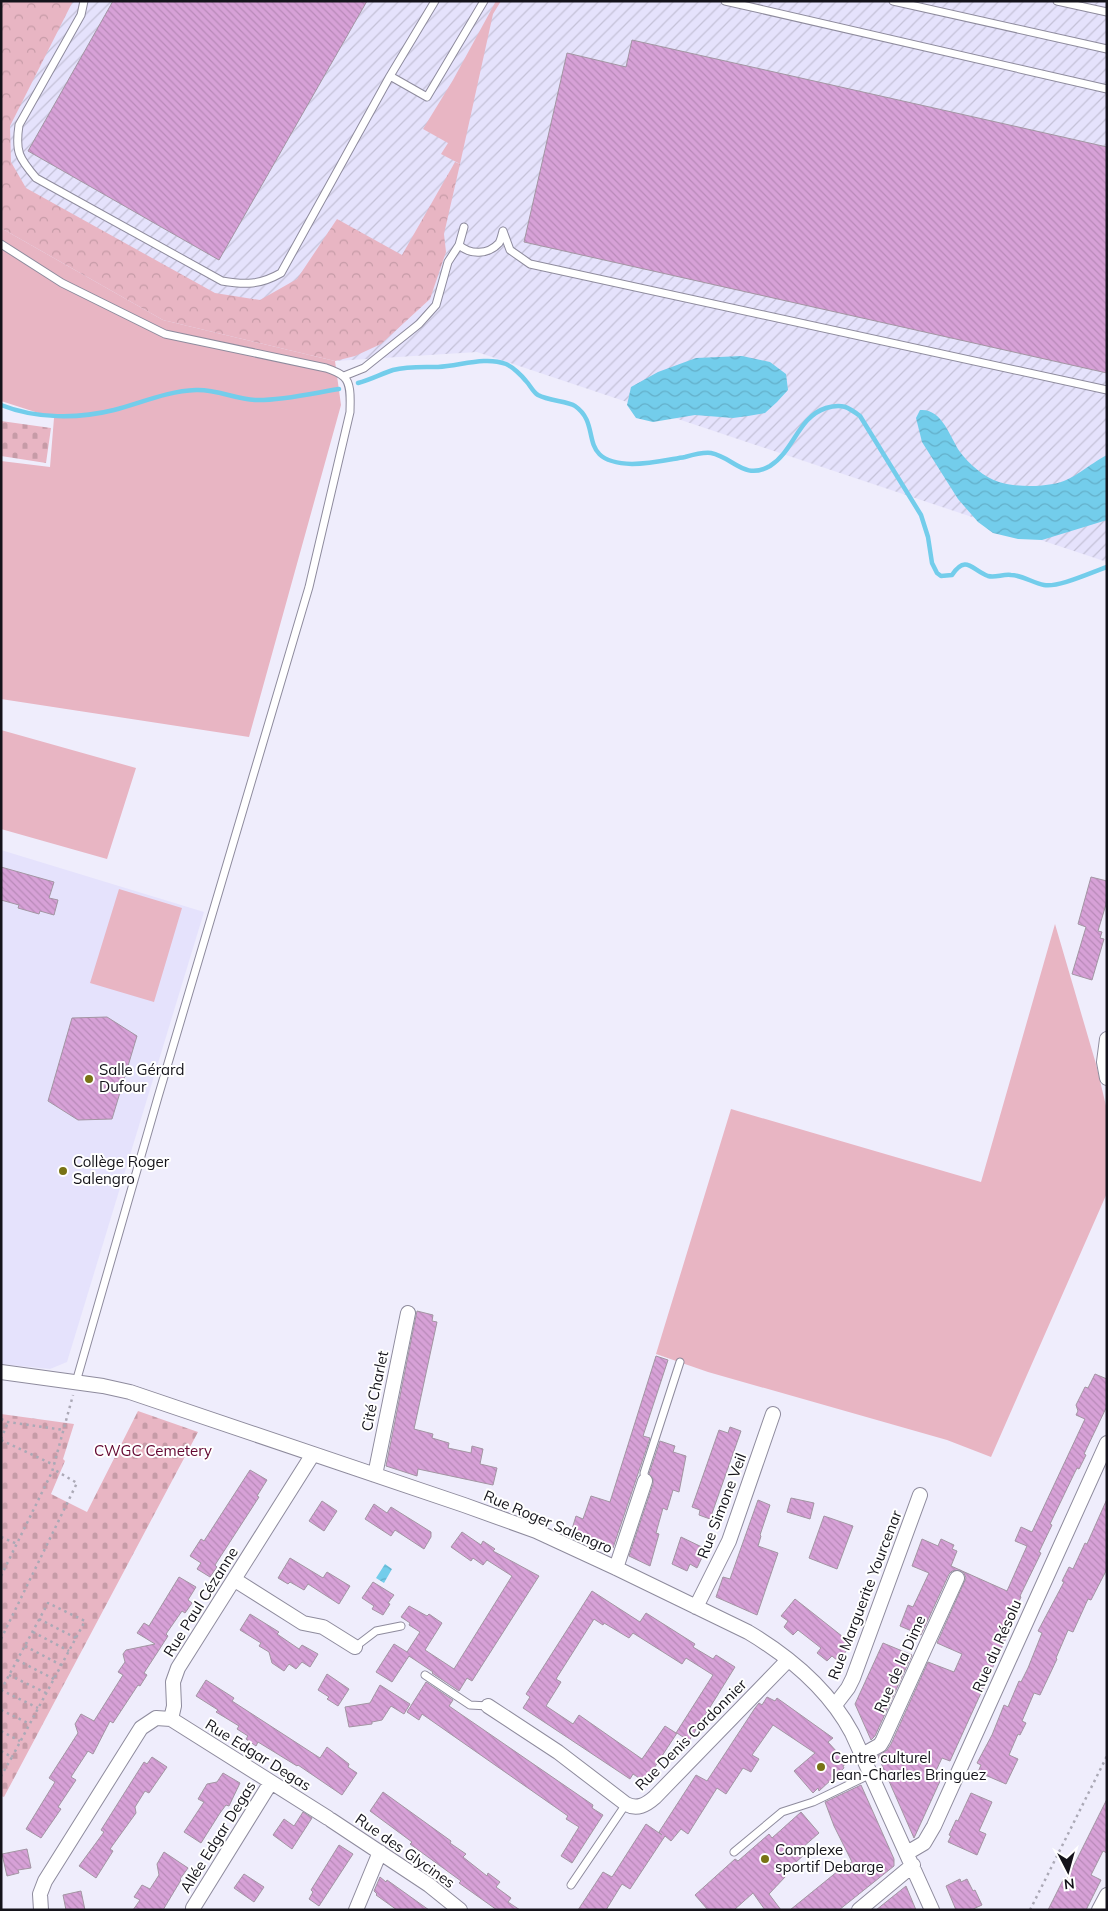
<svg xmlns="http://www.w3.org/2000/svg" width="1108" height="1911" viewBox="0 0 1108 1911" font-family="Mulish,sans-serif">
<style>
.built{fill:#e5e2fc}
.industrial{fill:url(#industrial-furrows)}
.green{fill:#e8b5c3}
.forest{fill:url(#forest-crowns)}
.cemetery{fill:url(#cemetery-stones)}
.water{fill:url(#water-waves)}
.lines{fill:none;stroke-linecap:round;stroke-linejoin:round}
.stream{stroke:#73cdeb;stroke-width:4.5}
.building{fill:url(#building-back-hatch);stroke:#a395a3;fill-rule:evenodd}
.service-casing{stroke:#8e8b9d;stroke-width:9}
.minor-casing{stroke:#8e8b9d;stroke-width:16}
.path{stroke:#aba9b6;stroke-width:2.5;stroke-dasharray:2.5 4;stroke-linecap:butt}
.service{stroke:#fff;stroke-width:7}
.minor{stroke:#fff;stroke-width:14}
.poi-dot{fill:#787315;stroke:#fff;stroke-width:2}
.labels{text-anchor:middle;stroke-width:4;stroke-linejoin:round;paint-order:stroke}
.poi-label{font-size:15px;fill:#14131a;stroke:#fff;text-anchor:start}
.street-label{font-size:15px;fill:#14131a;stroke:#fff}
.park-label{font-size:15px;fill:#630731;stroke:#fff}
</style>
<defs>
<pattern id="industrial-furrows" width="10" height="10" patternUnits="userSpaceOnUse" patternTransform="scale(1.25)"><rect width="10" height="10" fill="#e5e2fc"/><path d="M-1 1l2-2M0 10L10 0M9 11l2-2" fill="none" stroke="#c4c1d7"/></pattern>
<pattern id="forest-crowns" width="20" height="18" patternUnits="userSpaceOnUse" patternTransform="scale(1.25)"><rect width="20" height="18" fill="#e8b5c3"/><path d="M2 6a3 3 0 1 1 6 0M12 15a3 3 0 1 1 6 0" fill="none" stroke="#c69ba7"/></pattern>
<pattern id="cemetery-stones" width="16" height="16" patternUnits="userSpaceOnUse" patternTransform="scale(1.25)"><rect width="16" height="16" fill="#e8b5c3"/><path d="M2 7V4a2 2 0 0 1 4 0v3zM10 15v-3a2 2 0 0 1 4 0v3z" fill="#c69ba7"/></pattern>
<pattern id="water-waves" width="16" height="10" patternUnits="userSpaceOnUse" patternTransform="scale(1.25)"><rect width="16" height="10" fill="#73cdeb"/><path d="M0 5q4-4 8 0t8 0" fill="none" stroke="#63afc9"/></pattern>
<pattern id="building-back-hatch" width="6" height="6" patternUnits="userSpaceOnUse" patternTransform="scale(1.25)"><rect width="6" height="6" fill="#d7a1d7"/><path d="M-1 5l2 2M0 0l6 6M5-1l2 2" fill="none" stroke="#b88ab8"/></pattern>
</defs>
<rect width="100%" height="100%" fill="#efedfc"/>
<path class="built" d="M1,850L204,912L67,1362L50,1369L1,1364Z"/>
<path class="industrial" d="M8,1H1107V562L477,352L335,361L163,320L1,228V12Z"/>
<path class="green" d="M496,1H501L493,14L460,164L441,154L448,143L423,129L453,80Z
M1,228L163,320L335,361L341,405L249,737L1,699V461L50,467L54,418L1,401Z
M1,730L136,768L107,859L1,829Z
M119,889L182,908L154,1002L90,983Z
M1055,924L1096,1064L1107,1110V1193L991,1457L947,1440L708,1372L656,1354L731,1109L981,1182Z"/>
<path class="forest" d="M1,1H73L10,126L11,162L26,188L215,293L260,300L297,279L337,219L402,255L455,162L460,164L444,234L446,252L430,299L381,344L355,356L335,361L163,320L1,228Z"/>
<path class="cemetery" d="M1,421L51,428L46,463L1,456Z
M138,1411L198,1432L4,1797L1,1796V1414L74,1424L63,1459L65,1461L51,1494L87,1512Z"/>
<path class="water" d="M742,356L770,362L786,374L788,390L777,402L765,413L748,416L733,418L695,415L653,422L636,418L627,405L631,387L658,372L696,358Z
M920,410C942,408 950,437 960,452C969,464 985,478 999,482C1015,487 1037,487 1053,484C1073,481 1089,464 1107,455V520L1042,540L1018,539L993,533L978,522L958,499L922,442L916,418Z
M385,1564L392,1569L384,1583L376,1578Z"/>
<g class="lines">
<path class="stream" d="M358,383C370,380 381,374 393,370C408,366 423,367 438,367C460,366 485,356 506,364C513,367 522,376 526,381C530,385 533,392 538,395C549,401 568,401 575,406C604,426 574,462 632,464C650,464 667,460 685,457C692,455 703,452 711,453C733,457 744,481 770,466C794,451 798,417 826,408C842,403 848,407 860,416L921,515L928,537L932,563L937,573L941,576L952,575C966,554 972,570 988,576C995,578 1003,574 1011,575C1022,575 1033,583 1044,585C1058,588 1092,572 1107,567
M1,405C36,419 78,419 114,410C141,403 167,391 196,390C216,389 235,399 255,400C280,401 314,393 339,389"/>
</g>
<path class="building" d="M113,1H367L219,260L28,151Z
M632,40L1107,147V373L524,242L567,53L626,67Z
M1,867L54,882L49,898L58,900L54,915L40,911L39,914L18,908L19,905L1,900Z
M1091,877L1107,881V901L1098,931L1102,932L1100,938L1104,939L1092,980L1072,974L1086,927L1078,924Z
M107,1017L137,1036L112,1119L78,1120L48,1101L72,1018Z
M417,1311L433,1315L432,1321L437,1322L414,1429L433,1434L432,1438L449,1443L448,1448L471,1453L472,1446L483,1449L480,1464L497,1468L493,1485L418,1469L417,1476L386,1466Z
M656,1356L668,1360L643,1436L650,1438L613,1548L572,1529L576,1516L583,1519L591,1496L610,1502Z
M1095,1374L1107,1379V1406L1084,1454L1086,1455L1079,1469L1077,1468L1074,1474L1050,1524L1052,1525L1039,1552L1041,1553L1020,1596L1021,1597L1014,1612L1017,1614L950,1761L942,1758L934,1775L941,1779L914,1838L878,1756L887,1750L891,1744L928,1662L954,1672L962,1654L937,1643L966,1578L964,1573L960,1570L952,1571L949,1574L921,1635L900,1626L908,1605L913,1607L929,1573L912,1566L922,1539L938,1546L941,1539L954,1545L952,1549L957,1551L951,1566L1007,1591L1027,1546L1015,1541L1021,1527L1032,1532L1085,1419L1076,1415L1078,1411L1076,1405L1085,1387L1088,1388Z
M730,1427L741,1431L710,1519L699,1515L700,1510L692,1507L719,1430L728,1433Z
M660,1441L675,1446L673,1452L686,1456L679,1492L673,1490L667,1510L663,1508L656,1533L659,1534L650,1566L629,1556L653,1484V1479L649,1474Z
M250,1470L267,1480L257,1496L259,1497L215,1565L217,1567L210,1577L197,1569L201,1563L190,1556L201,1539L204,1541Z
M791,1498L814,1503L810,1519L787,1512Z
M1107,1499V1569L1091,1600L1088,1599L1073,1632L1068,1630L1056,1658L1057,1659L1040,1695L1034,1693L1022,1721L1026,1723L1020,1735L1018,1734L1009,1755L1018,1759L1006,1784L978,1772L981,1765L977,1763L992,1735L1004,1705L1008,1707L1019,1681L1021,1682L1028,1668L1042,1633L1038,1631L1064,1582L1062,1581L1069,1567L1073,1569L1085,1543L1087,1544Z
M758,1500L770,1505L760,1535L761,1536L758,1546L778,1553L757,1615L716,1597L723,1577L730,1579Z
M322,1501L337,1511L324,1531L309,1521Z
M374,1504L387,1513L391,1507L431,1532V1537L424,1549L395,1530L391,1536L365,1519Z
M824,1516L853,1526L837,1569L809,1558Z
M462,1532L481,1545L483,1541L495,1549L493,1551L539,1576L472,1681L467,1678L459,1691L432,1673L433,1672L409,1656L392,1682L376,1672L394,1644L407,1652L420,1632L409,1625L410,1623L401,1617L409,1606L427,1616L429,1614L442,1623L425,1650L454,1669L512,1576L487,1560L483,1565L473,1558L471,1561L451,1547Z
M681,1537L706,1549L697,1568L690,1564L687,1571L672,1564Z
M290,1558L323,1578L327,1572L350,1586L339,1604L308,1584L304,1590L290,1582L288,1584L278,1578Z
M179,1577L196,1587L188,1600L192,1603L185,1613L182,1611L166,1634L168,1636L144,1673L147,1675L140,1686L138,1685L113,1723L110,1721L93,1754L88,1751L71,1777L76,1780L58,1807L61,1809L41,1838L26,1829L55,1782L49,1778L78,1733L75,1724L81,1714L94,1721L123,1675L118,1672L125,1662L123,1654L126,1650L155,1644L137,1633L144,1623L149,1626Z
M373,1582L394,1595L388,1603L390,1604L383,1615L372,1609L374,1606L362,1598Z
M592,1591L640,1622L646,1613L695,1644L693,1647L713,1659L716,1655L735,1667L689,1741L677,1733L645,1782L633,1774L630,1779L523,1708L530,1697L526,1694ZM594,1619L603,1625L604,1623L629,1638L633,1633L682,1664L686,1658L713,1675L676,1733L665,1726L642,1759L579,1715L573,1724L546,1706L561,1682L556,1679Z
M795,1599L852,1644L838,1661L832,1656L827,1661L817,1653L821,1648L798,1630L793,1635L784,1627L788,1621L781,1616Z
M250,1614L279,1632L277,1634L299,1649L302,1645L318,1654L310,1667L302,1662L296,1669L289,1664L284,1671L272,1663L269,1652L259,1646L261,1643L240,1630Z
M883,1643L912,1655L875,1736L871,1740L855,1704Z
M327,1674L349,1689L338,1706L327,1699L329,1697L318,1690Z
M206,1680L234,1698L232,1701L320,1758L327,1747L349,1764L348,1767L357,1773L342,1795L298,1765L297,1766L258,1742L256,1746L246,1739L248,1736L237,1729L239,1726L216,1712L218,1710L196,1696Z
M426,1682L453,1700L449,1706L593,1805L592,1808L603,1815L572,1863L561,1856L579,1827L566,1819L568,1816L422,1714L419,1720L407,1712Z
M380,1685L410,1704L404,1714L391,1706L382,1720L372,1722V1724L349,1727L345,1707L370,1703Z
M767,1697L775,1701L777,1698L833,1738L828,1742L847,1763L843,1766L844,1768L819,1791L818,1788L813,1793L794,1771L815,1753L773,1725L752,1755L759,1759L751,1772L743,1768L726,1794L717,1788L688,1834L681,1829L671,1841L665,1836L630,1889L622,1884L606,1910H578L603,1872L612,1877L646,1824L662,1835L659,1832L696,1775L707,1781L755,1708L759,1703L762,1705Z
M152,1757L167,1767L149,1793L145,1791L135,1807L136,1813L110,1849L113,1851L96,1878L79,1866L104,1832L101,1830L144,1762L147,1764Z
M223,1773L240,1783L229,1806L226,1805L220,1813L201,1843L184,1832L204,1802L198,1799L207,1784L217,1782Z
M861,1785L894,1859V1866L839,1910H790L838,1871L836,1868L852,1862L834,1826L825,1802Z
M383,1792L451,1841L450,1843L466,1854L463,1857L487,1876L488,1873L500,1882L496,1887L511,1898L508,1902L520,1910H497L459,1883L461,1881L410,1844L412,1842L370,1811Z
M971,1793L992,1802L979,1831L986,1834L977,1855L948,1842L951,1836L949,1835L956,1820L958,1821Z
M1107,1799V1853L1103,1851L1091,1875L1101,1880L1086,1910H1048L1064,1878L1067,1879Z
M303,1812L312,1818L292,1849L273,1835L284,1819L294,1826Z
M801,1812L819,1833L802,1848L806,1853L784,1873L786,1876L769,1894L781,1910H765L753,1893L734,1910H708L695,1895L735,1859L738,1861L769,1834L772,1838Z
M339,1845L353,1854L319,1906L309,1899L313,1892L311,1890Z
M27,1849L31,1868L18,1870L19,1873L7,1876L2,1854Z
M164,1852L188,1868L180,1879L181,1880L163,1910H133L140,1900L134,1897L142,1885L150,1889L159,1875L157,1864Z
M244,1874L264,1887L254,1902L234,1888Z
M380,1877L386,1882L387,1880L429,1910H397L376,1895L377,1894L374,1891Z
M960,1879L961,1882L967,1879L973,1891L975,1890L982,1905L971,1910H956L946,1886Z
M906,1886L916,1910H876Z
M81,1891L85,1910H66L63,1895Z"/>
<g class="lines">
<g class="service-casing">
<path id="service" d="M84,1L81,15L19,125C15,152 19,158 36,178L222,281C245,285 260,285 281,273L390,76L435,1
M725,1L1107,89
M893,1L1107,49
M1057,1L1107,12
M390,76L427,97L484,1
M503,231L510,250L530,264L1107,390
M1,244L62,283L165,334L326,368C332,370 340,373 344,377C352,384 350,402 350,412L309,587L158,1097L76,1382
M459,245C470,255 488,255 499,243C501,240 502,234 503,231
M344,376L364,368L419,324L436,305L448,262L459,245L464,227
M645,1481L644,1473L680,1362
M355,1647L376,1631L401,1626
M425,1675L470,1705L488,1706
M734,1852L782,1812L813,1802L871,1774
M571,1885L626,1804"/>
</g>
<g class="minor-casing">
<path id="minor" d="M1107,1039L1104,1062L1107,1078
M1,1372L103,1386L130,1392L464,1505L536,1531L616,1568L748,1632C790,1657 829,1690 852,1733L932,1910
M375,1475L408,1313
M616,1568L645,1481
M235,1580L303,1623L323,1627L355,1647
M696,1607L729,1541L773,1414
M835,1705L848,1688L853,1678L920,1495
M488,1706L558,1752L626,1804C637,1810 646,1805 655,1797L788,1660
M171,1719L328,1818
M862,1755L880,1745L883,1740L957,1578
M331,1820L429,1885L460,1910
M907,1853L924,1843L934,1826L1107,1443
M193,1908L271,1782
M41,1910L40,1894L45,1881L141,1728L156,1718L171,1719L174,1706L173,1682L178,1668L313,1454
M356,1910L380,1852
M859,1910L913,1865
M1099,1910L1107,1895"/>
</g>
<path class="path" d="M1,1419L8,1422L64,1430
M1,1439L8,1422
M1,1440L54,1465
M1,1537L17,1544
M1,1576L52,1472L73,1395
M39,1619L76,1638
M33,1632L69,1651
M1,1639L77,1483L53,1469
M25,1646L61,1665
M17,1660L54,1679
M9,1675L46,1693
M1,1690L48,1603L85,1621L12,1757
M1,1690L38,1708
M1,1710L30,1724
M1,1731L20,1741
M1,1751L12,1757L1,1776
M1030,1910L1107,1756"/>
<use href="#service" class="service"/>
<use href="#minor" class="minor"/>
</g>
<g class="poi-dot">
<circle cx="89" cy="1079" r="5"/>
<circle cx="63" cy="1171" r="5"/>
<circle cx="821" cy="1767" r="5"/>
<circle cx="765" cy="1859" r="5"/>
</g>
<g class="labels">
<g class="poi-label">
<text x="99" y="1075">Salle Gérard<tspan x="99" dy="17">Dufour</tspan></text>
<text x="73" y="1167">Collège Roger<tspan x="73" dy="17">Salengro</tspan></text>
<text x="831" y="1763">Centre culturel<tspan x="831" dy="17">Jean-Charles Bringuez</tspan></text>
<text x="775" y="1855">Complexe<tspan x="775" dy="17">sportif Debarge</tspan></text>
</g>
<g class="street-label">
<text transform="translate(375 1391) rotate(-78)" y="5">Cité Charlet</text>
<text transform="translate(722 1506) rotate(-69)" y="5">Rue Simone Veil</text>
<text transform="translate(548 1522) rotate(23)" y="5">Rue Roger Salengro</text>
<text transform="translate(865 1595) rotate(-69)" y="5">Rue Marguerite Yourcenar</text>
<text transform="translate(201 1602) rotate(-58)" y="5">Rue Paul Cézanne</text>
<text transform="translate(997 1646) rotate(-66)" y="5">Rue du Résolu</text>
<text transform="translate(900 1664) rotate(-66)" y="5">Rue de la Dime</text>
<text transform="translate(691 1735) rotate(-45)" y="5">Rue Denis Cordonnier</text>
<text transform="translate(258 1755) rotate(32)" y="5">Rue Edgar Degas</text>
<text transform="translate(218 1837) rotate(-58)" y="5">Allée Edgar Degas</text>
<text transform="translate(405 1851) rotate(35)" y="5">Rue des Glycines</text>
</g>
<g class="park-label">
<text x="153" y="1456">CWGC Cemetery</text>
</g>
</g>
<rect width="1108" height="1911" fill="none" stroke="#14131a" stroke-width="5"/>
<g transform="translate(1068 1871) rotate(174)" stroke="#ffffff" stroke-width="4" paint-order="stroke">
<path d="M0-4L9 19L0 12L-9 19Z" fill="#14131a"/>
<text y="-8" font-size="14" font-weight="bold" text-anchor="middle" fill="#14131a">N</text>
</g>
</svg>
